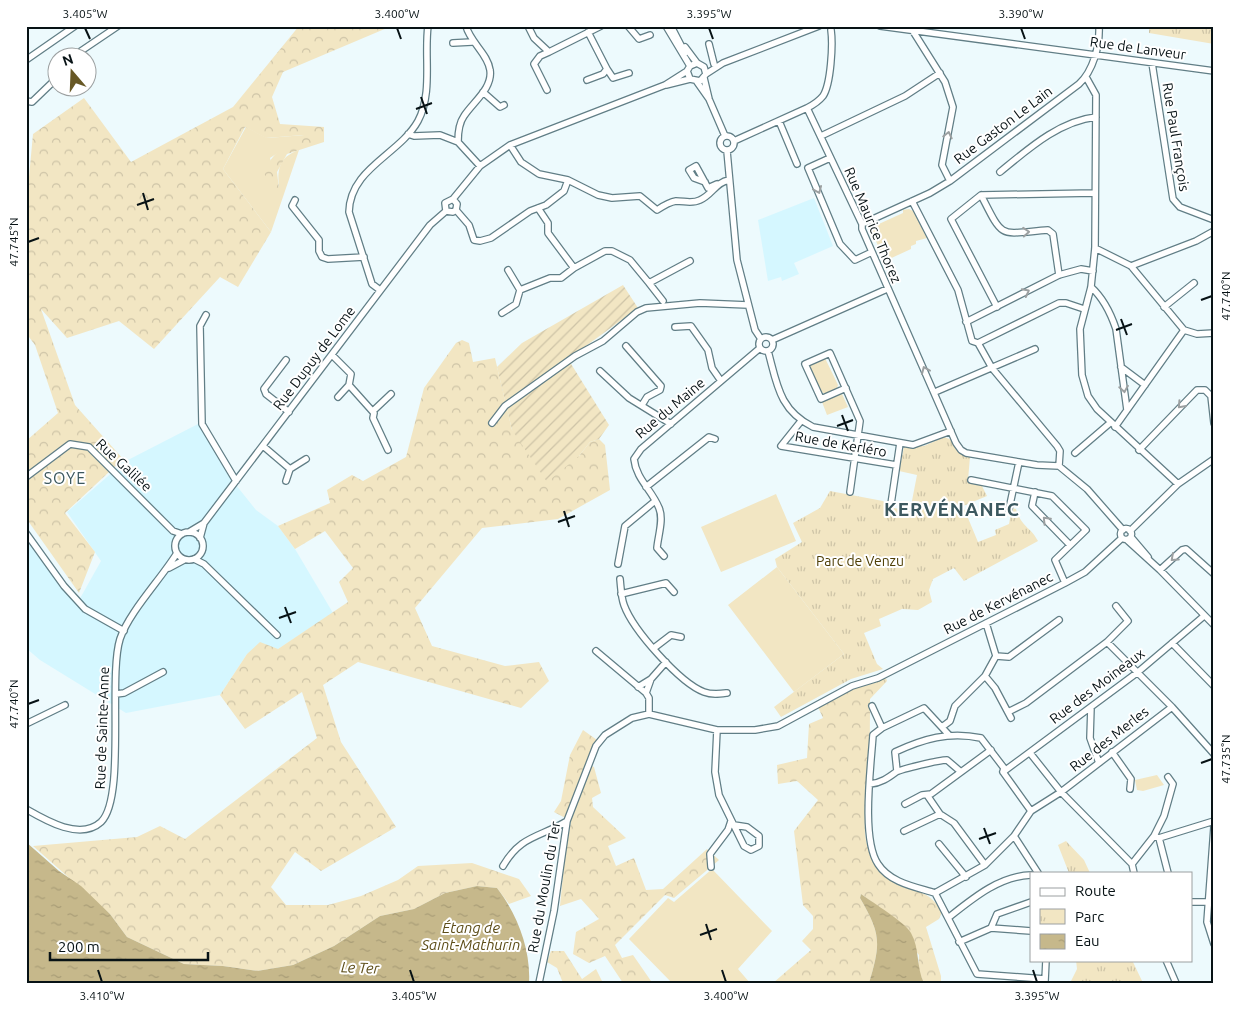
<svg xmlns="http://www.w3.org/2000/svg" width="1240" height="1009" viewBox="0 0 1240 1009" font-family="Ubuntu,sans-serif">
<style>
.built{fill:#d5f7ff}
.grass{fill:#f2e6c3}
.forest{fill:url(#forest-crowns)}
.park{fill:url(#park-tufts)}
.garden{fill:url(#garden-furrows)}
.water{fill:url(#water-ripples)}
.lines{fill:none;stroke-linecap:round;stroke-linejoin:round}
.minor-casing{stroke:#617e86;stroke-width:8}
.minor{stroke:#fff;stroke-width:5.5}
.oneway{stroke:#9ca0a1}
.ticks{fill:none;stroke:#071215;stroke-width:2}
.labels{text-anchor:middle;stroke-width:4;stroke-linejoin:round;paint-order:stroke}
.street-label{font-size:14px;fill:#071215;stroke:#fff}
.park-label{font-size:14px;fill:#4e3e04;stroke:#fff}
.water-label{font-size:15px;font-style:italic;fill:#5d4d18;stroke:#fff}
.quarter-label{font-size:16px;letter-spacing:1px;fill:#3c585f;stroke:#fff}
.district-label{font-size:19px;font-weight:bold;letter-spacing:1px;fill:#3c585f;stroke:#fff}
.neatline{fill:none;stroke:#071215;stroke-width:2}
.ticks-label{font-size:12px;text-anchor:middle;fill:#071215}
</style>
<defs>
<pattern id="forest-crowns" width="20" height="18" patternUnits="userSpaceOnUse" patternTransform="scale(1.25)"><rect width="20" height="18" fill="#f2e6c3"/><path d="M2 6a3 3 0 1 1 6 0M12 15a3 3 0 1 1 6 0" fill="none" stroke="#cec4a7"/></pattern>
<pattern id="park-tufts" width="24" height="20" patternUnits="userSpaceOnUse" patternTransform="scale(1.25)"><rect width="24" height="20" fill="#f2e6c3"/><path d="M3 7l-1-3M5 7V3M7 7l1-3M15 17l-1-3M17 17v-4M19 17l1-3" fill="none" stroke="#cec4a7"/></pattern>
<pattern id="garden-furrows" width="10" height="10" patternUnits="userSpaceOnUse" patternTransform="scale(1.25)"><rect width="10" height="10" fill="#f2e6c3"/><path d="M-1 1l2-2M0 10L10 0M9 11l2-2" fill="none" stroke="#cec4a7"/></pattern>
<pattern id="water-ripples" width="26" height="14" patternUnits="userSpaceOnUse" patternTransform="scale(1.25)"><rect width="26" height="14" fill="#c6b88b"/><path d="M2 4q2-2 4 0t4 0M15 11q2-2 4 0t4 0" fill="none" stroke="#a99d77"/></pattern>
</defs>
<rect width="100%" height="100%" fill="#edfafd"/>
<path class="built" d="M814,198L833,246L794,263L799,274L782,281L781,277L768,281L758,220Z
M198,424L228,475L256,510L278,526L295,549L333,613L278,649L247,654L220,695L126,713L40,660L26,648V539L78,602L101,561L67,512L124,462Z"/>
<path class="grass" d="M246,127L267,138L305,135L270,158L279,189C277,169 279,157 299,150L271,232L223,169Z
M909,209L913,211L927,238L916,241V244L911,246V249L885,261L870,228L903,213V210Z
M825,358L838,385L837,388L825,394L822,392L808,366Z
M842,394L848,407L827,415L822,402Z
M776,494L796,541L721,572L701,527Z
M777,567L844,654L794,692L728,605Z
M1157,775L1164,785L1143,791L1137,790L1135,780Z
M712,869L772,931L738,969L750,983H672L629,939L668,898L674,902Z"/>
<path class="forest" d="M299,26L387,28L283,72L272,97L280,124L324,127V142L287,154L277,172L279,189L273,190L264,173C273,151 284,146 304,135L266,138L245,127L223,169L271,232L238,287L220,277L154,349L119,321L67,338L41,309L75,405L123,459L65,513L95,552L79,593L26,518V441L58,413L35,345L26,333V209L33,134L84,98L131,162L233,107Z
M462,340L469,343L473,362L495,358L512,430L579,456L590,442L599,439L605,445L610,490L558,519L482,528L415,608L432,646L505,666L539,662L549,681L521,708L358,662L323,685L341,742L396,827L321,871L295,852L271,887L286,905H328L361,896L398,880L418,866L472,863L519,879L531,896L509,904L497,888L477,886L445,893L414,909L380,916L334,946L293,965L257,971L223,966L184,964L127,937L110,914L33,846L137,837L160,826L185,839L317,738L302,692L245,729L220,695L247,654L260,642L278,649L348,602L339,582L353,568L325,531L295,549L278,526L330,503L327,490L352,475L363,481L406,457L424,388L456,343Z
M886,678L887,681L870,699C870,726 870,753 868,780C867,797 864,816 865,833C866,850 875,865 887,877C906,896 926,883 942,912L939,919L926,927L941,976V983H924L918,970L919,955L872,902L861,894L860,898C881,934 881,943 869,983H773L811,950L802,941L813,929V916L803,905L794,831L818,800L797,781L778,784L777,765L807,758L809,724L823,718L818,707L852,689Z
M583,730L597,740L586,764L594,767L601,793L592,798L593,807L626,838L608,846L616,866L634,858L646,890L663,889L707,849L719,860L674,898L665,895L615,945L622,958L633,955L651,981L658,983H623L605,956L589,963L573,954L576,932L599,919L581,899L560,906L565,854L571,821L554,812L561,801L570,755Z
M551,951H564L582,979L596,969L603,983H563L557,968L547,962Z"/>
<path class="park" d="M1146,26H1214V44L1149,33V28Z
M944,437L952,440L960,453L970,457L968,480L982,486L987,496L963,506L978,542L996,535L995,530L1009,524L1012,508L1016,509C1022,528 1030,526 1038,541L964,581L954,568L933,579L929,590L932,602L918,610L902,609L879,619L881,626L864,633L877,664L883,669L851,679L781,717L774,707L844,654L777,567L775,559L802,542L793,523L820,508L830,491L883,501L889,507L910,511L917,475L899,471L904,447L924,446Z
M1066,841L1084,860L1090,873H1069L1058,845Z
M1076,960H1132L1143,983H1070L1077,969Z"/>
<path class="garden" d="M623,285L638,308L568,359L609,425L599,439L590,442L579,456L547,482L512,430L497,367L522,343Z"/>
<path class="water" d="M26,842L59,871L81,886L110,914L127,937L184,964L223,966L257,971L293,965L334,946L380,916L414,909L445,893L477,886L497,888C517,914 531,949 529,983H26Z
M861,894C873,903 905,922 911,933C920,949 916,967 924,983H869C881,943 881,934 860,898Z"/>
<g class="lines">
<g class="minor-casing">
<path id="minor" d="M466,26C470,42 488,54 490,70C493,88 473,102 464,116C459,123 458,134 458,142L480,166
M528,26L534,38L549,52L601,26
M628,26L639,39L650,35
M666,26L690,66
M671,26L685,53
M880,26L1214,71
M911,28L945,82L953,107L942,165L950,181
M831,30C833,44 831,84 823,96C819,101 813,105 807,108L862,224V229L956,443L961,450L966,453L1037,465L1059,466L1087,489L1123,530
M453,43L472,42
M709,44L714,64
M685,47L697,63
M75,58L81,51L118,26
M26,60L75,26
M1152,63L1173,199L1180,207L1214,220
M607,69L613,78L629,73
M706,74L704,67L697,63L690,66L687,71L690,79L700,81L706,74L723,63L819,26
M1086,77L1096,95L1095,248L1091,287L1080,329L1082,375L1088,396L1097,409L1178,484
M704,78L709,99L725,136
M587,80L603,74L607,69L588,32
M697,82L709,99
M666,85L690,79
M547,90L534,64L540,56L549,52
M483,92L500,107L504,105
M26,101L32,102L58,77
M779,121L797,164
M408,134L414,136L440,135L458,142
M720 143a7 7 0 1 1 14 0a7 7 0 1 1-14 0Z
M821,136L905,96L940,73
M734,141L807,108
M510,145L521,162L539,174L568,180L598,195L612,198L640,196L657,210C663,206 669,202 676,201C685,201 692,204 700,200C712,195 716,182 729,180
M727,151L737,260L755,330L761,339
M830,158L808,168L840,244L855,260L872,252
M1000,172C1027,150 1059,121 1096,117
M705,182L694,178L689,170L696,166L708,188L717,184
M981,195C1004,240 998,234 1048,230L1053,234L1059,275
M295,200L292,206L319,240V251L322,257L328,259L364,257
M912,201L958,290L972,341L978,343
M538,208L548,223V233L574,268
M456,210L469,225L474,240L480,241L491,238L530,211L546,205L564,191L568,180
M446,211L445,203L453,199L480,166L510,145L665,85L687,71
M862,224L930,193L950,181L1079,84C1093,71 1100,46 1099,26
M1095,248L1131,266L1184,330L1197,334L1214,333
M1131,266L1196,241L1214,231
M508,270L520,290
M649,283L663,301
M1091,287C1102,297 1111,314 1116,329L1127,410
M380,290L372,284L349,212C350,168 399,155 418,121C433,93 424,56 428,26
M997,307L951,219L981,195L1094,193
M1164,307L1194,283
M502,313L516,304L520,290L550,278H561L574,268L605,251H612L630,260L649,283L690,261
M206,315L200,326L202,424L236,481
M966,322L1059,275L1081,269L1093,271
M675,327L691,326L708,350L712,368L721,381
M759 344a7 7 0 1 1 14 0a7 7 0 1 1-14 0Z
M772,340L887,289
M978,343L992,368L1057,446L1060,451L1059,466
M978,343L1059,303H1066L1084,309
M626,346L661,386L660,390L647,397L642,405
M768,351C777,384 779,410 813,427L913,445L951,431
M332,355L351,374L349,385L374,413L373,418L388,450
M286,360L264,389L266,394L289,412
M1121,367L1145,385
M600,371L629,398L671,424
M846,388L821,399L805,364L830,353L860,421L850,492
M935,392L1035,349
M338,397L349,385
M373,411L391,394
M801,421L781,446L896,465
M492,423L505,406L575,356L603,341L637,312L646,308L700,303L748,305
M1115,427L1184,330
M263,446L290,469L286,481
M1139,450L1197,390H1205L1211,396L1214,423
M1075,453L1110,423
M290,469L306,459
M26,477L70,444L89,447L173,531L182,534
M971,480L1052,496L1086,530L1055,560L1065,583
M646,487L709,437L715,439
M1035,492L1032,506L1070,545
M891,504L900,443
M1009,509L1019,462
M1120.5 534a5.5 5.5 0 1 1 11 0a5.5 5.5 0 1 1-11 0Z
M1130,531L1178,484L1214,459
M189,532L204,523L430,225L446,211L453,212L456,210L457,204L453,199
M175 546a14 14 0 1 1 28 0a14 14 0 1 1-28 0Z
M26,533L64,586L85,609L124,631
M1131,537L1148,557
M200,538L204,523
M1127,540L1160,570L1214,625
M664,556L657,548C658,536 664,519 659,508C652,490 636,479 634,459L641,449L760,348
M194,559L204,564L277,635
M618,564L625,526L655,501
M169,568L184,560
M1160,570L1182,550L1186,549L1214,574
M620,579C621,588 621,597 624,605C633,630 680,683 704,692C712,695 719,694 727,693
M621,594L666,583L674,592
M1107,642L1172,707L1214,754
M1172,643L1214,686
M654,648L671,635L681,637
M596,651L646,693L649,698V714
M996,656L1009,657L1059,620
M985,676L995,688L1011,718
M651,679L666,662
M638,687L651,679L646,693
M116,694L124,693L163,672
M872,706L882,728
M1091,707L1090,738L1099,763
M1008,712L1026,703L1107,642L1128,621L1116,606
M26,724L65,705
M942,727L950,721L955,706L985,676L996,656L986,623
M717,730L715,772L719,795L744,846L751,850L759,846V836L747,827L734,825
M949,735L924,708L882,728L873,735C871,766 861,839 878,864C890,883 916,887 935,893L977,974L1045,979
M1112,752L1131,779L1130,789
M1030,753L1061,792L1132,864
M897,771L895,752C923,739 949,731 981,738L1004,768L1003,772L1031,811
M1003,772L1138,672L1204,616
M870,784C881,783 888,778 896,772C902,769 939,760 947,760L961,772
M927,795L940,814L954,823L985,865
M905,804L922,795L931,794L991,750
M26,809C45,820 80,841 101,822C126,798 108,677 120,639C129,612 161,579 177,553
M1214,827L1207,922L1214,944
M904,831L940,814
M1014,836L1038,873
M1154,836L1164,816L1173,784L1168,777
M1159,838L1168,873
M939,844L966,877
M1132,864L1154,836L1159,838L1214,821
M1132,864L1134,873
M503,866C521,835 539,838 567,821
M711,867L710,854L728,830L731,821
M935,893L985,865L1014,836L1031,811L1061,792L1172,707
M1191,902H1214
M948,918C972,899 999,876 1031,875
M991,928L997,914L1031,902
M959,942L991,928L1031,931
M1166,960L1176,983
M1045,981L1046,960
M539,983L554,911L567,821L596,746L605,735L632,718L649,714L717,730H755L778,726L852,686L878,678L1065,583L1085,572L1122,538"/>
</g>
<use href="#minor" class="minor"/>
</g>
<defs><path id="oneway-chevron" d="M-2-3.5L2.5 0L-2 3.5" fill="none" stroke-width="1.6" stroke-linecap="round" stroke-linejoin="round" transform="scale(1.25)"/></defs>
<g class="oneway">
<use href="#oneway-chevron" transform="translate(948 135) rotate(-77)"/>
<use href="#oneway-chevron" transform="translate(818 190) rotate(67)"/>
<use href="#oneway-chevron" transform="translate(1026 232) rotate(-4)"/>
<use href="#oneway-chevron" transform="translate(1026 292) rotate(-27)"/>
<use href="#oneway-chevron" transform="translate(925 370) rotate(-113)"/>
<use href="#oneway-chevron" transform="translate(1124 389) rotate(81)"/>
<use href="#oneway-chevron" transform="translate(1181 405) rotate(132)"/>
<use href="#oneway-chevron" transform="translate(1046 520) rotate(-134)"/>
<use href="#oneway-chevron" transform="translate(1174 558) rotate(138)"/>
</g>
<path class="ticks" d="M85,28L90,39M397,28L401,39M709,28L713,39M1021,28L1025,39M421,97L427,114M416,109L432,103M143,193L148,210M137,205L154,199M28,242L39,238M1201,300L1212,296M1121,319L1127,335M1116,330L1132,324M842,415L848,431M837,426L853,420M564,511L569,527M558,522L575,516M285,607L291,623M279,618L296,612M28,704L39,700M1201,763L1212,759M984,828L990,844M979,839L996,833M706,924L711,940M700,935L717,929M98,970L102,982M410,970L414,982M722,970L726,982M1033,970L1037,982"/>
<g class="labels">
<g class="street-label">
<text transform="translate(1138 48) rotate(8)" y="5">Rue de Lanveur</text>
<text transform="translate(1003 125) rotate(-37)" y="5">Rue Gaston Le Lain</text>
<text transform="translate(1176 137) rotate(81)" y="5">Rue Paul François</text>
<text transform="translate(873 225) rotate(67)" y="5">Rue Maurice Thorez</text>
<text transform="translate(314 358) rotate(-53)" y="5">Rue Dupuy de Lome</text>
<text transform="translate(670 408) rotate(-40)" y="5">Rue du Maine</text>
<text transform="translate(841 444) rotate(10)" y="5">Rue de Kerléro</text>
<text transform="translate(124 465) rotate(43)" y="5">Rue Galilée</text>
<text transform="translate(998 603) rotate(-27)" y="5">Rue de Kervénanec</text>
<text transform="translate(1097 686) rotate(-37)" y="5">Rue des Moineaux</text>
<text transform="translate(102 728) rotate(-88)" y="5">Rue de Sainte-Anne</text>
<text transform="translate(1109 739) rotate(-38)" y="5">Rue des Merles</text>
<text transform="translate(544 887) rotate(-80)" y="5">Rue du Moulin du Ter</text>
</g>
<g class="park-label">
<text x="860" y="566">Parc de Venzu</text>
</g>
<g class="water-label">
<text x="471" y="933">Étang de<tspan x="471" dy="17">Saint-Mathurin</tspan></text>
<text transform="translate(360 968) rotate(2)" y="5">Le Ter</text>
</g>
<g class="quarter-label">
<text x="65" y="484">SOYE</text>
</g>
<g class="district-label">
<text x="952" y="516">KERVÉNANEC</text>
</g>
</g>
<rect width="1240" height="1009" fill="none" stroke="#ffffff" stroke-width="55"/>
<rect x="1030" y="872" width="162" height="90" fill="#ffffff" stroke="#9ca0a1"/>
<rect x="1040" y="888" width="25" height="8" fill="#ffffff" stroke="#9ca0a1"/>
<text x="1075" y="896" font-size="15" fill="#071215">Route</text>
<rect x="1040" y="909" width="25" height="15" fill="url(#park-tufts)" stroke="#9ca0a1"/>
<text x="1075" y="922" font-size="15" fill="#071215">Parc</text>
<rect x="1040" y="934" width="25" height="15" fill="url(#water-ripples)" stroke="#9ca0a1"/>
<text x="1075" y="946" font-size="15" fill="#071215">Eau</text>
<g transform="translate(72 72) rotate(341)"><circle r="24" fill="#ffffff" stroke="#9ca0a1"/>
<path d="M0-4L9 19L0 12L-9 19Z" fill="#675825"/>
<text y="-8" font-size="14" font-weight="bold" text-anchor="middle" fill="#071215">N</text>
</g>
<path d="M50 952v8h158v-8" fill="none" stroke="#071215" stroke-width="2.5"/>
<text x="58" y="952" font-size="15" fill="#071215" stroke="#ffffff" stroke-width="4" paint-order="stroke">200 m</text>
<rect x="28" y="28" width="1184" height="954" class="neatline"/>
<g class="ticks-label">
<text x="85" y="18">3.405°W</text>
<text x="397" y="18">3.400°W</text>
<text x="709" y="18">3.395°W</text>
<text x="1021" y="18">3.390°W</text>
<text transform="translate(14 242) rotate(-90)" y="4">47.745°N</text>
<text transform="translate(1226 296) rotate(-90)" y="4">47.740°N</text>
<text transform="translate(14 704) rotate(-90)" y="4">47.740°N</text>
<text transform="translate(1226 759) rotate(-90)" y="4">47.735°N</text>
<text x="102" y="1000">3.410°W</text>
<text x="414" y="1000">3.405°W</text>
<text x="726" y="1000">3.400°W</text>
<text x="1037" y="1000">3.395°W</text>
</g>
</svg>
